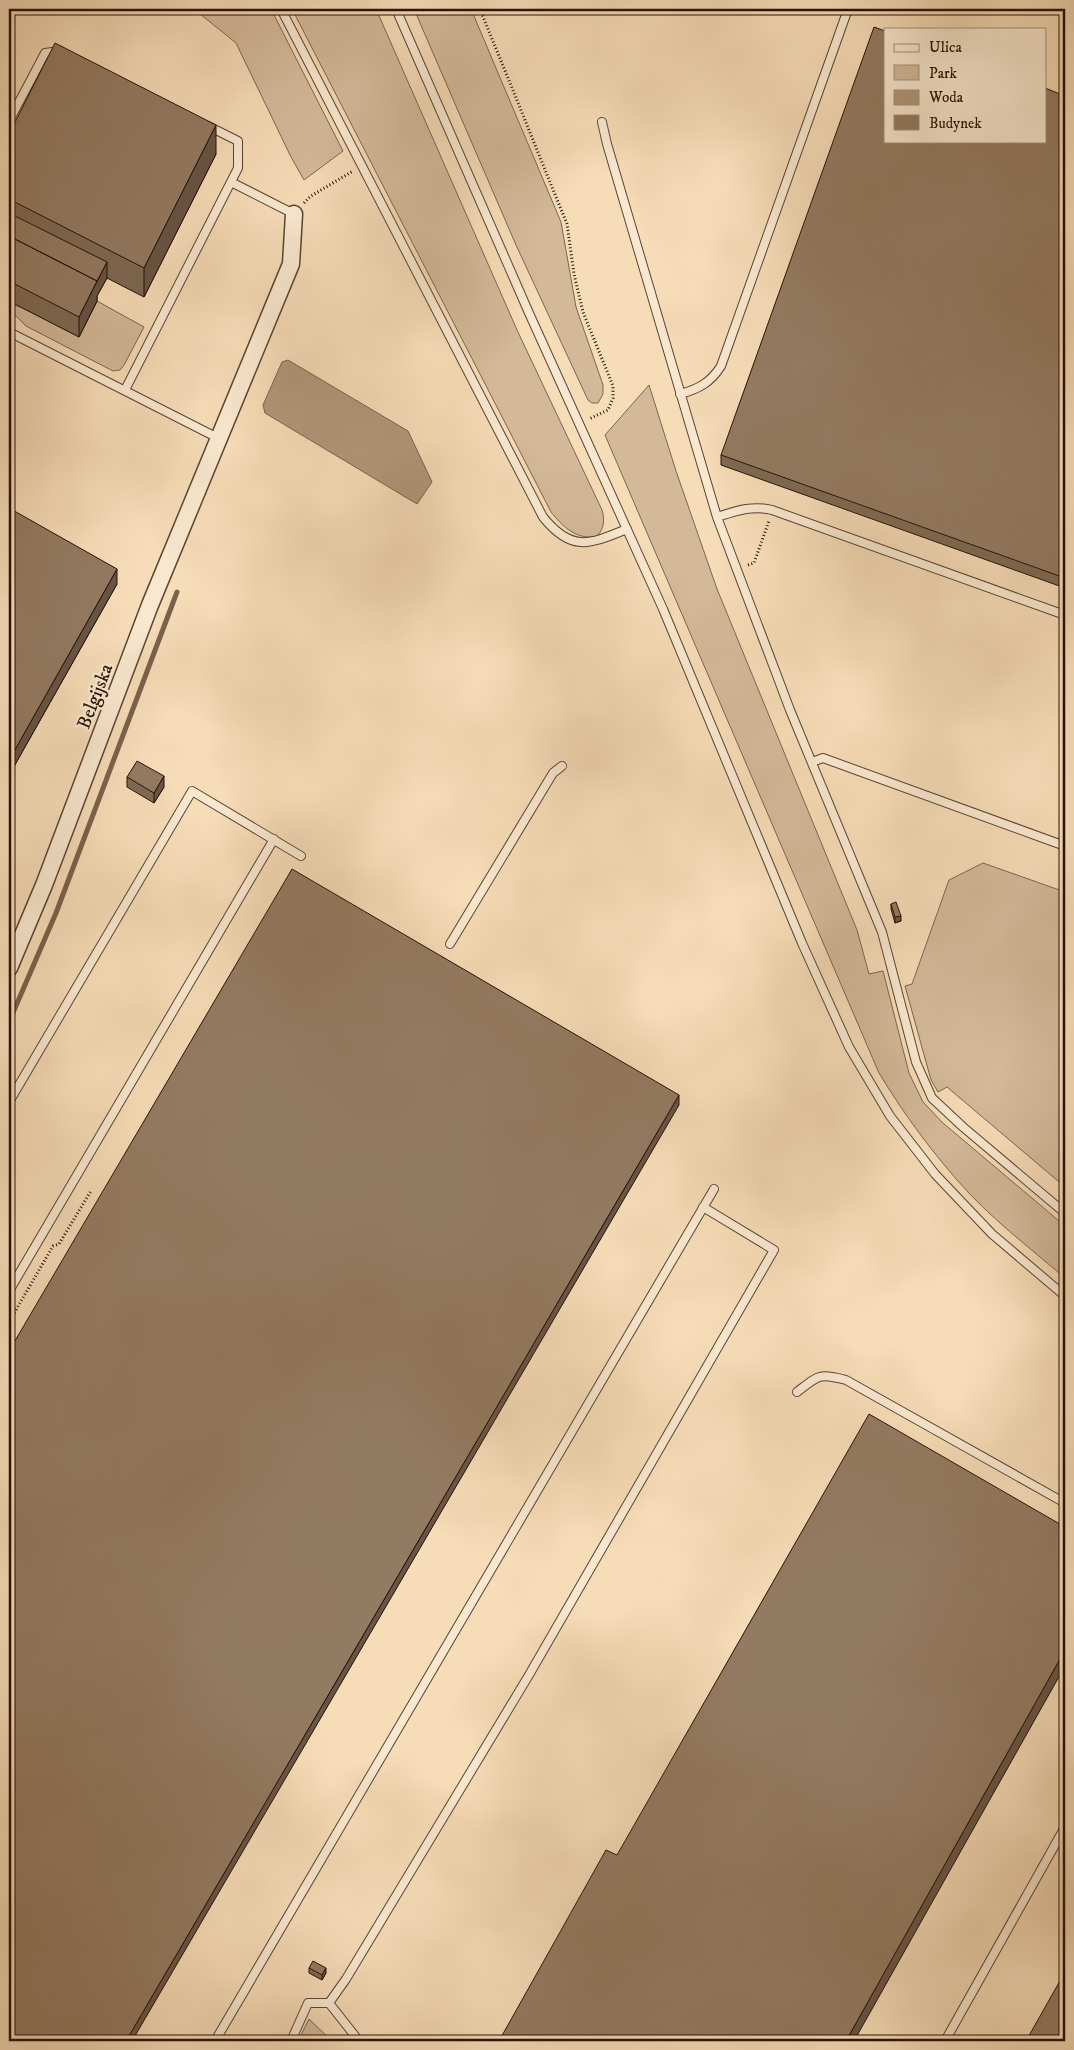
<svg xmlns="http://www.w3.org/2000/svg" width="1074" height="2050" viewBox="0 0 1074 2050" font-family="'IM FELL DW Pica',serif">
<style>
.green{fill:#d3b999;stroke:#7d644f}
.water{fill:#b0977a;stroke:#79614b}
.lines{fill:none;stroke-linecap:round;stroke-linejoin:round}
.stream{stroke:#79614b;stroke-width:5}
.lane-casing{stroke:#5b4332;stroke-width:10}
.street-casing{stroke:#5b4332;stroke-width:19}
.path{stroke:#271005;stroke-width:3;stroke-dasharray:1 2.5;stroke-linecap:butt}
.lane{stroke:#f9e8d0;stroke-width:8}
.street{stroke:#f9e8d0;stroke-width:16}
.wall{fill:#7e6954;stroke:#271005}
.shaded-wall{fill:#675545;stroke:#271005}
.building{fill:#937a62;stroke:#271005}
.labels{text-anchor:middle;stroke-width:5;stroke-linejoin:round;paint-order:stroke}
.street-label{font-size:19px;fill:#271005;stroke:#f9e8d0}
</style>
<rect width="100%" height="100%" fill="#f6dcb7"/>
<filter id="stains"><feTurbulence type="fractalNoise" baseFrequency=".004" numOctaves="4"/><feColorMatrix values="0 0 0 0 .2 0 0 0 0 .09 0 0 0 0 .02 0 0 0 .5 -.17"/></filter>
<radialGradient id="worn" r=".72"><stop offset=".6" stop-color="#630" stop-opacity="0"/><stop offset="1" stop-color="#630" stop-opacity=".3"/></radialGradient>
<path class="green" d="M194,9H271L343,151L304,180L291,157L236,43Z
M292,9H376L517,330L602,510C605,520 604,529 597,536C577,541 562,526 551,512Z
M414,9H471L561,222L576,307L603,385V394L598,403H592L588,400L516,245Z
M97,301L144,327L124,365L120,370L113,371L26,326L9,309V304L20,307L79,337Z
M649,385L676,471L717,589L857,930L869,974L883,971L909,1073L923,1102L943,1123L1065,1226V1278C1030,1248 988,1216 958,1181C928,1147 902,1111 879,1073L605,435Z
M983,863L1065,892V1187L947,1087L938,1092L931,1080L905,986L912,984L949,880Z
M309,2019L332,2041H298Z"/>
<path class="water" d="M288,360L408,431L432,482L417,504L265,413L263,405L282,362Z"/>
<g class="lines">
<path class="stream" d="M9,1022L56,913L177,592"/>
<g class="lane-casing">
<path id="lane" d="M281,9L543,517C572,553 590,544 627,529
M396,9L529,313L663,609L802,943L849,1047L890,1116L935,1174L992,1234L1065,1296
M1060,9L1065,11
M9,121L45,53L60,51
M602,122L607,144L717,517L790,710L882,932L916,1062L932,1098L963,1127L1065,1213
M231,182L294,214
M9,332L218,438
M125,390L238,168V141L208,126
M680,394C699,389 711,382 721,366L848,9
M717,517C736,511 752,505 772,510L1065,615
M812,762L823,758L1065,846
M450,944L553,773L562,766
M9,1102L192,791L301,856
M9,1291L274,839
M797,1392C819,1375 819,1373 846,1380L1065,1503
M329,2003L346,1979L529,1675L774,1250L703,1207
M215,2041L714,1189
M291,2041L308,2003H329L359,2041
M945,2041L1065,1827"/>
</g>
<g class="street-casing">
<path id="street" d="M9,968L44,885L150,605L291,264L294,214"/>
</g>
<path class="path" d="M480,9L567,224L574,274L583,312L613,386V398L608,410L589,419
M304,203L311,196L353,171
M748,565L754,563L769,521
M9,1322L53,1246L59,1244L91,1191"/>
<use href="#lane" class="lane"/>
<use href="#street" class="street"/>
</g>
<path class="wall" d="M1065,96V588L721,465V455Z
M9,134L216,154L144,297L107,278L97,296V301L79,337L9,301Z
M9,508L117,584L12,770L9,768Z
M127,777L164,787L154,803L127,787Z
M891,904L901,921L895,923L891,909Z
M309,1968L326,1973L322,1980L309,1973Z"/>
<path class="shaded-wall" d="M216,125V154L144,297V268Z
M107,262V278L97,296V301L79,337V317Z
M117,569V584L12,770V755Z
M164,776V787L154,803V793Z
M901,916V921L895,923V917Z
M679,1095V1105L132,2041H126Z
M1065,1650V1666L854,2041H846Z
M326,1968V1973L322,1980V1975Z"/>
<path class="building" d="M874,27L885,31V141H1045V88L1065,96V578L721,455Z
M55,43L216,125L144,268L9,199V134Z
M11,214L107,262L97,281L9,236V218Z
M9,236L97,281L79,317L9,281Z
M9,508L117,569L12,755L9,753Z
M137,761L164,776L154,793L127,777Z
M292,869L679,1095L126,2041H9V1351Z
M896,902L901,916L895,917L891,904Z
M869,1414L1065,1527V1650L846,2041H499L606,1850L617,1855Z
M313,1961L326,1968L322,1975L309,1968Z
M1065,1972V2041H1026Z"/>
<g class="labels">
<g class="street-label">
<text transform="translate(94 696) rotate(-69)" y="7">Belgijska</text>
</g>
</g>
<rect width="1074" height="2050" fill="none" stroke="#f6dcb7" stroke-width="30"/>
<rect x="10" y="10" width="1054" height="2030" fill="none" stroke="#271005" stroke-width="2.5"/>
<rect x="15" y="15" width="1044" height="2020" fill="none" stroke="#271005"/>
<rect x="884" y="28" width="162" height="115" fill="#f9e8d0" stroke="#a5927f"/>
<rect x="894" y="44" width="25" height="8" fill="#f9e8d0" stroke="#a5927f"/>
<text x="929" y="52" font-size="15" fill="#271005">Ulica</text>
<rect x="894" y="65" width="25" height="15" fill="#d3b999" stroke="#a5927f"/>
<text x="929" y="78" font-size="15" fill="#271005">Park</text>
<rect x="894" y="90" width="25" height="15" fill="#b0977a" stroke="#a5927f"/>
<text x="929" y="102" font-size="15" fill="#271005">Woda</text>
<rect x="894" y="115" width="25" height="15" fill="#937a62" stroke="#a5927f"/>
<text x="929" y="128" font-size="15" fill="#271005">Budynek</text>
<rect width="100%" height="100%" filter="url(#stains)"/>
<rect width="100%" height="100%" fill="url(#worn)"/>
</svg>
